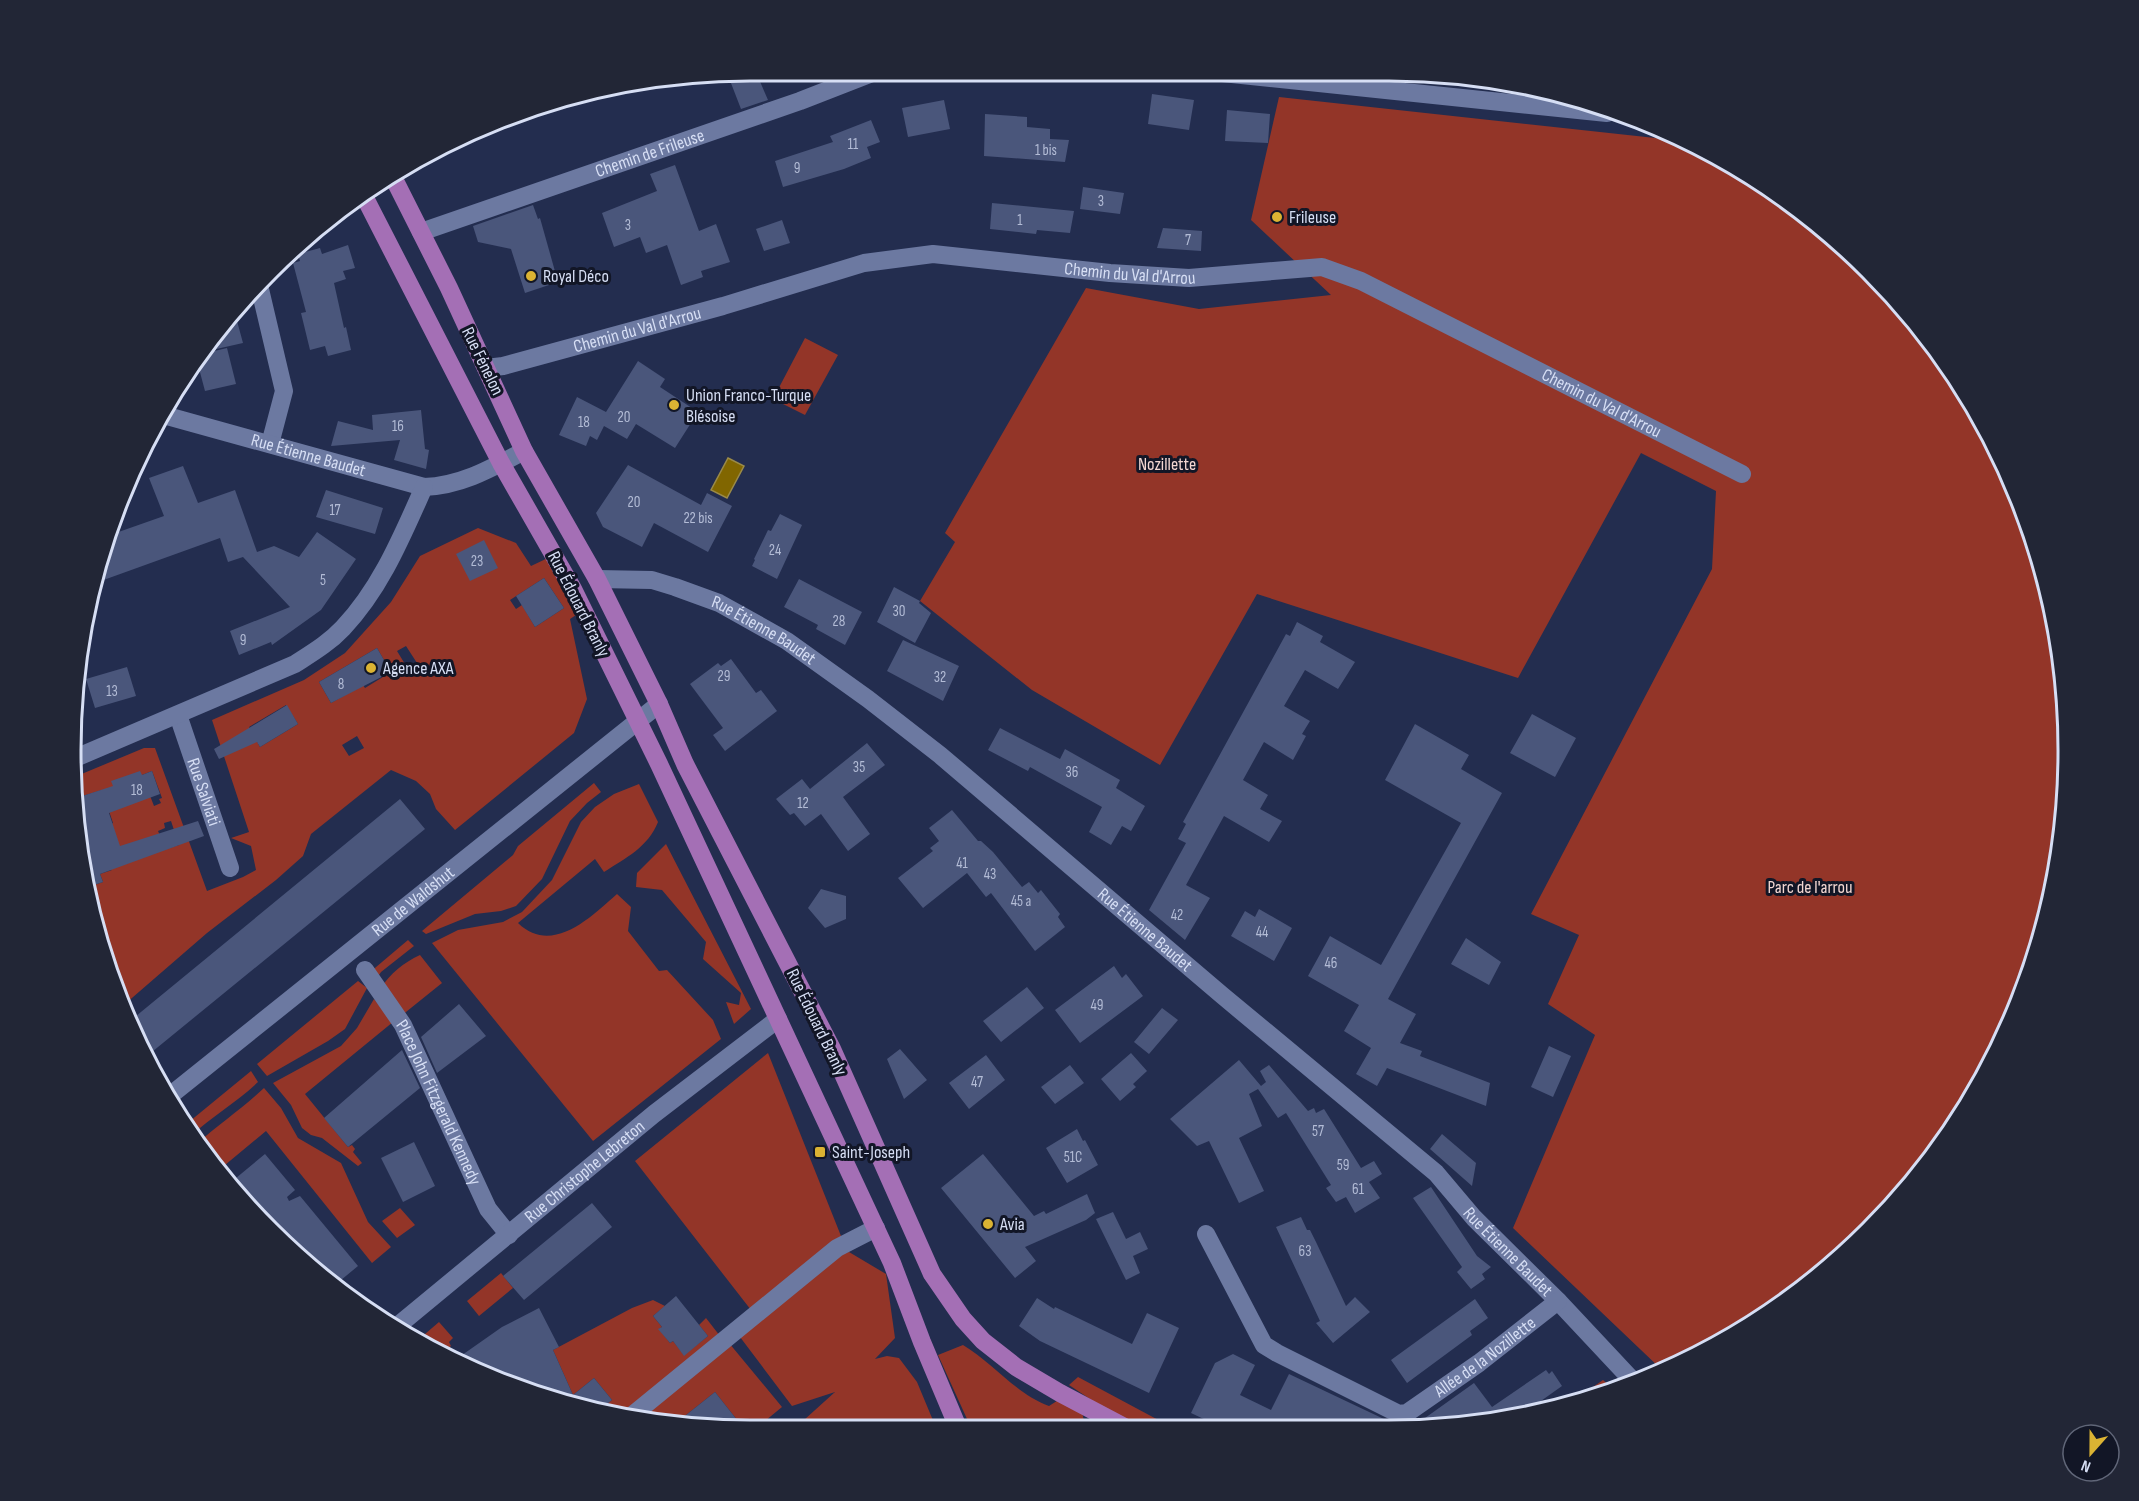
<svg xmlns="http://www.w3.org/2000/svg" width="2139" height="1501" viewBox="0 0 2139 1501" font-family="'Sofia Sans Condensed',sans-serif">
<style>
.green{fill:#933528;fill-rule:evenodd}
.water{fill:#816600;stroke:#9a8a49;stroke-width:1.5}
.building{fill:#4a567b}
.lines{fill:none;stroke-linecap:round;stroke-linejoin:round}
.street{stroke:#6c79a1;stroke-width:18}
.primary{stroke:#a46fb5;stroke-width:18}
.poi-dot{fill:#dbb333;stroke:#121626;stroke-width:2}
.labels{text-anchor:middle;stroke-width:6;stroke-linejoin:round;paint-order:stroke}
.number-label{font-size:15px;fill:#b3bcd6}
.street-label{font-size:18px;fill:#d6def4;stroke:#121626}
.poi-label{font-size:18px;fill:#d6def4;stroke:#121626;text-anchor:start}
.park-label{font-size:18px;fill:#f3d7d2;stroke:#121626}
.rim{fill:none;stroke:#d6def4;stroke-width:3}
</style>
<rect width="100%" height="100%" fill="#232d4f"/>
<path class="green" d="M1302,71H1389L1433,75L1432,80Z
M1279,97L1692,142L1802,211L1870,270L1954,373L2017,491L2055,618L2068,751L2055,883L2017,1011L1954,1129L1869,1232L1767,1316L1690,1360L1662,1370L1513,1228L1595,1035L1548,1004L1579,935L1531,914L1712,569L1716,491L1641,453L1518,678L1257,594L1160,765L1032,690L920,601L955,542L945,533L1086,288L1199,309L1331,295L1251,220Z
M805,338L838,355L805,415L773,399Z
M478,528L516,543L531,566L550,557L579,613L570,619L587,699L574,733L455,830L436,809L430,794L416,781L391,770L311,834L303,856L276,880L207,933L125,1004L85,888L103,882L100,874L112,870L97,864L82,869L79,846L113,823L102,790L73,799L72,778L144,748H155L207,891L243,877L256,870L251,846L231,838L249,832L212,720L304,680L345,653L391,602L420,556ZM544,578L564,608L535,627L522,605L516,609L510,600ZM406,646L417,663L408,669L397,651ZM377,648L391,672L365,688L363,685L331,703L319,682ZM286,705L298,724L260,747L249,727ZM357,736L364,748L349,756L342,745ZM152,771L162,798L159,799L161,803L154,806L142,775ZM171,821L179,845L166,849L158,831L165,828L164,823Z
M594,783L601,792L587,803L570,821L542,879L516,906L501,911L475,914L426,934L422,931L513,855L518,846Z
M639,784L658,822C648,847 626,858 604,872L595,859L518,923C552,956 591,917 617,894L631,907L628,931L659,971L667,970L713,1020L721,1039L593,1141L432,943L458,930L503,922L522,912L552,880L581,822L595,807L614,794Z
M666,844L751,1009L734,1024L726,1002L739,1005L741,993L703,959L706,942L662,890L636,887L637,873Z
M408,940L414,946L381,972L375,981L369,973Z
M420,955L442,983L401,1016L380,989C391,973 403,963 420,955Z
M358,981L367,988L345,1029L328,1041L267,1076L257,1064Z
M374,999L393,1022L305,1094L348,1147L352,1145L355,1149L353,1152L362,1163L358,1166L322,1138L311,1135L302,1128L291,1105L273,1083L341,1046L357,1028Z
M768,1053L843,1241L751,1310L635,1161Z
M251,1071L258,1082C237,1102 212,1116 191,1136L184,1126Z
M264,1088L281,1108L298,1138L341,1163L368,1222L391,1247L372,1263L266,1131L219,1170L198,1143C219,1124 243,1108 264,1088Z
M400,1208L415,1225L397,1238L382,1221Z
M849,1252L886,1274L895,1338L875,1359L887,1356L899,1358L917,1382L937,1430H813L804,1420L835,1392L792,1406L740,1337L841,1254Z
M501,1273L513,1288L479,1316L467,1301Z
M653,1300L665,1306L653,1316L662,1327L659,1329L670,1343L673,1341L684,1355L708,1336L699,1325L706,1318L720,1336L621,1418L598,1411L612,1400L594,1378L573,1395L553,1350L632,1308Z
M439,1322L453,1338L449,1342L451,1346L442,1353L418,1340Z
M729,1343L782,1407L754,1430H745L715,1392L676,1423L634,1419Z
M963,1345C993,1363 1016,1394 1049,1406L1060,1399L1082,1412L1084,1421L1079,1430H972L938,1355Z
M1078,1377L1177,1430H1163L1117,1417L1069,1385Z
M1603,1380L1611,1387L1576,1399Z"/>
<path class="water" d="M728,458L744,466L727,498L711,490Z"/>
<path class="building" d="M755,70L768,100L741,109L729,78L749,71Z
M1152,94L1194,100L1189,130L1148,124Z
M944,100L950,129L908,137L902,108Z
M1227,110L1270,114L1268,143L1225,141Z
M985,114L1027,117V127L1050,129V139L1069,140L1065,162L984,156Z
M871,120L880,142L867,147L871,158L844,169L783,187L775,161L833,142L830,136Z
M675,165L699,231L716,224L730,262L701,271L703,277L681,285L667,245L646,253L640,237L614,247L602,213L657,191L650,174Z
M1083,187L1124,193L1120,214L1080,209Z
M992,203L1074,211L1070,233L1037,230L1036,234L990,229Z
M533,205L538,219L540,218L558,282L525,293L511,249L478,242L473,226Z
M782,220L790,243L764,251L756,229Z
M1163,228L1202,231L1201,251L1157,248Z
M348,245L355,268L343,271L346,279L334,283L344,328L346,327L351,350L328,356L325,346L310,350L301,313L306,312L293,263L300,261L298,254L320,248L322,254Z
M234,310L243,343L203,352L230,315Z
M227,348L236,384L205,391L197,361L202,354Z
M638,361L665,379L660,387L698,412L675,448L636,424L627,439L604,426L597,440L590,436L586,446L559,435L577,397L606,412Z
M421,410L425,449L429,450L426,469L394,460L400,440L331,446L338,421L373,430L372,415Z
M628,465L701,505L707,493L732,506L708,552L654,523L642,547L603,527L596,513Z
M183,466L198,503L235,490L257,552L274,546L299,557L317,532L356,559L321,610L272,645L271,642L239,655L230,631L290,607L243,557L228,562L220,538L98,582L110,535L164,516L149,478Z
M326,490L383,508L375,534L316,517Z
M780,514L802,525L777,579L752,566L755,560L754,559L768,530L771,531Z
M484,540L498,568L470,581L456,554Z
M544,578L564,608L535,627L516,596Z
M799,579L862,612L845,645L816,629L818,625L784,607Z
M894,587L920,601L919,603L931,613L915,643L877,622Z
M1297,622L1323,636L1320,642L1355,662L1338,689L1305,670L1284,706L1310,721L1302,734L1306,736L1293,760L1264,742L1243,780L1268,795L1260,809L1282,821L1269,842L1224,816L1186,885L1210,898L1185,940L1149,910L1186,843L1178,839L1186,824L1183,822L1286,634L1290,636Z
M903,640L959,666L943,701L887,671Z
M377,648L391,672L331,703L319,682Z
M731,659L756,693L761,690L777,711L725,751L713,735L723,728L690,684L718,663L721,666Z
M127,667L136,696L95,708L86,679Z
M287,705L298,724L260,747L257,742L219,759L214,749Z
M1532,714L1576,738L1555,777L1510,753Z
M1415,724L1469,755L1461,769L1502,793L1388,999L1416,1014L1400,1043L1422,1051L1420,1056L1490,1083L1486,1106L1387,1068L1377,1086L1356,1074L1371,1048L1344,1031L1359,1005L1308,976L1330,936L1381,965L1461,823L1385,780Z
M1000,728L1060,759L1065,749L1120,780L1116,788L1145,806L1131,831L1122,826L1111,845L1089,832L1102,807L1030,767L1028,771L988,750Z
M867,743L885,765L843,797L870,834L848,851L821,814L805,826L794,813L790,815L776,799L802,779L810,789Z
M140,771L142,775L152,771L160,794L109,813L120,846L198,821L204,836L100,874L103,882L85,888L82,869L87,867L79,846L73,799L113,786L111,781Z
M400,799L425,829L147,1056L139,1047L130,1021Z
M952,810L978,841H981L993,852L1022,887L1029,882L1038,893L1041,890L1060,914L1058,917L1065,927L1035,951L991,893L986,897L967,873L923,908L898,878L933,851L930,848L939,841L929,828Z
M821,889L846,896V919L825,928L808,908Z
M1259,909L1292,928L1274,961L1231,936L1245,911L1255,917Z
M1466,938L1501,962L1489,985L1451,964Z
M1114,966L1122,978L1126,974L1143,996L1080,1043L1055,1010Z
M1027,987L1044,1008L1001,1042L983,1021Z
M459,1004L486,1036L437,1073L421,1037Z
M1162,1008L1178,1020L1149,1054L1134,1042Z
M1549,1046L1571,1056L1553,1097L1531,1087Z
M900,1049L927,1080L904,1099L887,1059Z
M402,1050L420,1088L348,1147L324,1118Z
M1131,1053L1147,1071L1133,1084L1136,1087L1120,1101L1101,1079Z
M986,1055L1005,1080L969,1109L949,1083Z
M1239,1060L1261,1086L1266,1082L1260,1071L1269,1065L1308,1111L1314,1108L1316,1113L1324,1109L1361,1168L1374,1161L1382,1174L1369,1182L1380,1198L1355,1213L1346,1197L1336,1202L1326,1188L1331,1185L1286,1113L1278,1118L1258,1089L1249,1094L1262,1126L1239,1138L1264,1191L1239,1203L1209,1141L1197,1146L1170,1119Z
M1070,1065L1084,1083L1055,1104L1041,1087Z
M1077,1129L1083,1141L1085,1140L1098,1165L1067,1183L1046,1148Z
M1442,1134L1476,1163L1472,1186L1430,1149Z
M414,1142L435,1186L403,1202L381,1158Z
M265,1154L295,1190L287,1197L289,1201L300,1196L358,1266L335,1285L296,1253L258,1207L253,1211L230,1183Z
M983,1154L1034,1216L1044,1211L1046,1214L1087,1194L1095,1213L1086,1220L1025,1247L1036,1261L1015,1278L941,1188Z
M1431,1187L1477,1256L1491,1267L1482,1274L1485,1279L1471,1289L1457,1272L1462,1267L1413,1198Z
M592,1203L612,1227L524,1300L503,1276Z
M1113,1212L1126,1239L1140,1232L1148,1249L1133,1256L1140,1273L1126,1280L1096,1219Z
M1301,1217L1307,1230H1310L1316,1242L1346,1306L1355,1297L1370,1312L1333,1343L1316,1323L1320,1321L1276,1227Z
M676,1296L708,1336L684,1356L673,1341L670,1343L658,1329L662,1327L653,1316Z
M1037,1298L1054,1309L1055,1307L1132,1344L1147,1313L1179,1328L1149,1393L1040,1341L1019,1326Z
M1475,1299L1488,1318L1470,1331L1472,1335L1407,1383L1391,1360Z
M539,1308L559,1347L553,1350L573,1395L594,1378L612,1400L598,1411L490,1379L455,1360L502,1327Z
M1233,1354L1255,1365L1240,1395L1271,1410L1289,1374L1405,1429L1227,1430L1191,1413L1215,1363Z
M1546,1370L1549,1374L1552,1371L1562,1386L1517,1418L1411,1428L1474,1383L1492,1407Z
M715,1392L745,1430L676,1423Z"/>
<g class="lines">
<g class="street">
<path d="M1203,71L1607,113"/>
<path id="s1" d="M421,232L800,101L877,71"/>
<path d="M259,285L284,391L270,444"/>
<path id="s2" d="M486,368L503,366L723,306L864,263L933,254L1110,273L1189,278L1322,267L1361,281L1742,474"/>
<path id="s3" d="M160,414L424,487C461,486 492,468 524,451"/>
<path id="s4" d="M597,579L652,580L675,587L719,603L787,641L868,699L940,755L1223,996L1436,1173L1474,1218L1558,1301L1632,1380"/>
<path id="s5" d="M178,715L230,868"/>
<path d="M73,759L295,664C312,653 329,643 343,628C381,588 402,536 424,487"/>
<path id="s6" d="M365,970L403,1025L488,1209L509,1235"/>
<path id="s7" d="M167,1098L659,704"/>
<path id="s8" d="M1206,1234L1264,1345L1277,1353L1399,1414L1407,1413L1479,1363L1558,1301"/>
<path id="s9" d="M395,1328L654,1114L778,1019"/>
<path d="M629,1418L837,1248L876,1228"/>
</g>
<path class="primary" d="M392,175L449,288L524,451L597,579L659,704L685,764L832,1049L932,1274L963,1319L983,1341L1016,1367L1060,1393L1130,1430
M363,194L501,463L573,589L659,764L892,1263L922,1342L959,1430"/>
</g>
<g class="poi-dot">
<circle cx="1277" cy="217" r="6"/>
<circle cx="531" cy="276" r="6"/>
<circle cx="674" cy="405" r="6"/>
<circle cx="371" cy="668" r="6"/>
<rect x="814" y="1146" width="12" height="12" rx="3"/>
<circle cx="988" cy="1224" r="6"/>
</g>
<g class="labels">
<g class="number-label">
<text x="853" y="149">11</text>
<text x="1046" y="155">1 bis</text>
<text x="797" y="173">9</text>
<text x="1101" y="206">3</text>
<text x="1020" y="225">1</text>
<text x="628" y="230">3</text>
<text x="1188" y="245">7</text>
<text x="624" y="422">20</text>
<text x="584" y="427">18</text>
<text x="398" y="431">16</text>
<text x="634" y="507">20</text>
<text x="335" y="515">17</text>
<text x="698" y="523">22 bis</text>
<text x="775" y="555">24</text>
<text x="477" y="566">23</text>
<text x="323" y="585">5</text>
<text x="899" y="616">30</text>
<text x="839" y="626">28</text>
<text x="243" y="645">9</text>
<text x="724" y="681">29</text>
<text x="940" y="682">32</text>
<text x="341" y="689">8</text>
<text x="112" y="696">13</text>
<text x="859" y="772">35</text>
<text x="1072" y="777">36</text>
<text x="137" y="795">18</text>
<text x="803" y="808">12</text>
<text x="962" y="868">41</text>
<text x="990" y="879">43</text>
<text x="1021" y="906">45 a</text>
<text x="1177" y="920">42</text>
<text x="1262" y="937">44</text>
<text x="1331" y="968">46</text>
<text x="1097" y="1010">49</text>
<text x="977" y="1087">47</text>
<text x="1318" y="1136">57</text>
<text x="1073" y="1162">51C</text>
<text x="1343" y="1170">59</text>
<text x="1358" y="1194">61</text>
<text x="1305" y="1256">63</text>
</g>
<g class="street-label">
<text dy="6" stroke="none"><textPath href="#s1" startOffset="242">Chemin de Frileuse</textPath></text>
<text dy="6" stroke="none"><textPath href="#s2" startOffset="660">Chemin du Val d'Arrou</textPath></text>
<text dy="6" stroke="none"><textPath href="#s2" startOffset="156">Chemin du Val d'Arrou</textPath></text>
<text transform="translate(483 361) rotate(64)" y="6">Rue Fénelon</text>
<text dy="6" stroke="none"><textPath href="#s2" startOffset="1164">Chemin du Val d'Arrou</textPath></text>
<text dy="6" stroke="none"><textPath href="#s3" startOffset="154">Rue Étienne Baudet</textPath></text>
<text transform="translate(579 604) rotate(63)" y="6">Rue Édouard Branly</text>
<text dy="6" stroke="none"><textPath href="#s4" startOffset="178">Rue Étienne Baudet</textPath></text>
<text dy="6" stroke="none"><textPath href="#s5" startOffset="81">Rue Salviati</textPath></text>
<text dy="6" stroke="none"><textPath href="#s7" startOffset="315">Rue de Waldshut</textPath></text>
<text dy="6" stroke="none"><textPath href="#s4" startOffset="664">Rue Étienne Baudet</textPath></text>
<text transform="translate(817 1022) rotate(64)" y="6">Rue Édouard Branly</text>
<text dy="6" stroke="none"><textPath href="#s6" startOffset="152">Place John Fitzgerald Kennedy</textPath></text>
<text dy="6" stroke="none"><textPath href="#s9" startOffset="246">Rue Christophe Lebreton</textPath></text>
<text dy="6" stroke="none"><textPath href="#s4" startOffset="1150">Rue Étienne Baudet</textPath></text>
<text dy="6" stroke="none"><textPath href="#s8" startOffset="381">Allée de la Nozillette</textPath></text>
</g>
<g class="poi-label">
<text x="1289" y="223">Frileuse</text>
<text x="543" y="282">Royal Déco</text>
<text x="686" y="401">Union Franco-Turque<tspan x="686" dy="21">Blésoise</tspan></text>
<text x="383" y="674">Agence AXA</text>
<text x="832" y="1158">Saint-Joseph</text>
<text x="1000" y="1230">Avia</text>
</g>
<g class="park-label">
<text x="1167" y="470">Nozillette</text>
<text x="1810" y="893">Parc de l'arrou</text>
</g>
</g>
<path d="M0 0H2139V1501H0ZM750 81H1389A669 669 0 0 1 2058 750V751A669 669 0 0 1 1389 1420H750A669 669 0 0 1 81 751V750A669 669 0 0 1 750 81Z" fill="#222636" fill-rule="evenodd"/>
<path class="rim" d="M750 81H1389A669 669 0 0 1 2058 750V751A669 669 0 0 1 1389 1420H750A669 669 0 0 1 81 751V750A669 669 0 0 1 750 81Z"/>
<g transform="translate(2091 1453) rotate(201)"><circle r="28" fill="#121626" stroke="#606678" stroke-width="1.5"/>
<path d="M0-4.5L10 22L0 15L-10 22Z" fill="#dbb333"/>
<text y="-9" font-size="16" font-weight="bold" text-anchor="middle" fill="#d6def4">N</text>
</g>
</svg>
